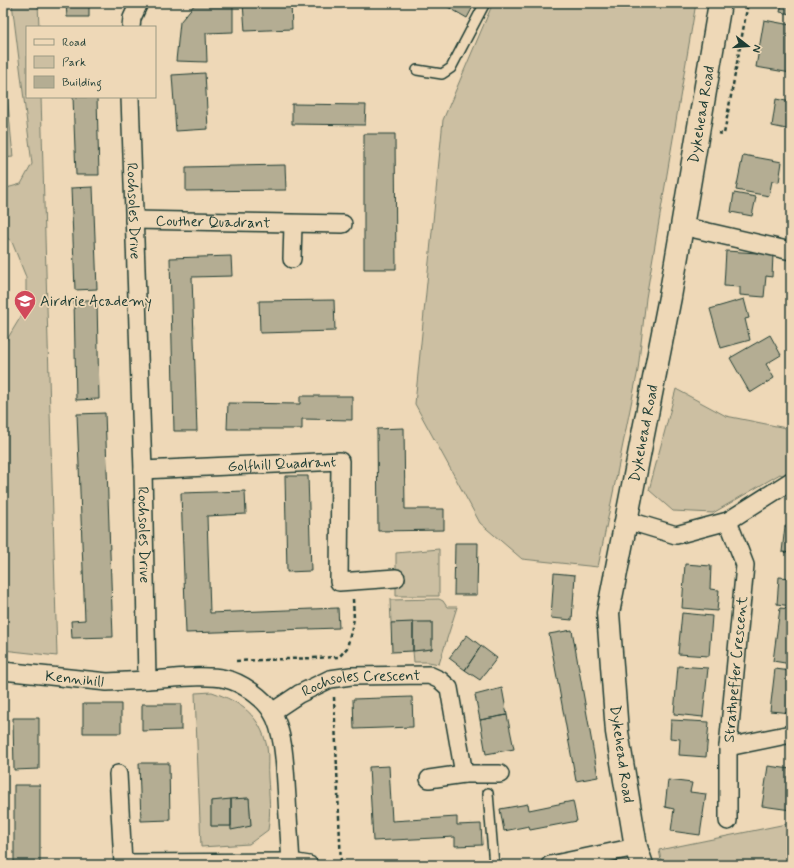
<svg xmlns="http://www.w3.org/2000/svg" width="794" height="868" viewBox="0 0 794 868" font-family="Mynerve,sans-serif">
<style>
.green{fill:#ccbfa2;stroke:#767e6b;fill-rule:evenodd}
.building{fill:#b4ad93;stroke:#1f3d34}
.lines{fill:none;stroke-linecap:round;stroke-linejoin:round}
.service-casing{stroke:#1f3d34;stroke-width:12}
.minor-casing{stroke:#1f3d34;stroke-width:20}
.tertiary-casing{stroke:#1f3d34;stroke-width:25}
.path{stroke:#1f3d34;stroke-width:2.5;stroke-dasharray:4 3;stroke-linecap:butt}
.service{stroke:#eed8b7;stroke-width:9}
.minor{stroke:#eed8b7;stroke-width:17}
.tertiary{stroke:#eed8b7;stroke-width:22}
.labels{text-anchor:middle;stroke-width:3.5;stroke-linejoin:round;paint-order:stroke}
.street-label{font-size:15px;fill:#1f3d34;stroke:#eed8b7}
.poi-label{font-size:15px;fill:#1f3d34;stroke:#eed8b7;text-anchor:start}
</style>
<rect width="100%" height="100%" fill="#eed8b7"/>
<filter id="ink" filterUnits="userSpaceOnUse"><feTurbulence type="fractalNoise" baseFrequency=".025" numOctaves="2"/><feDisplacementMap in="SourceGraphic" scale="8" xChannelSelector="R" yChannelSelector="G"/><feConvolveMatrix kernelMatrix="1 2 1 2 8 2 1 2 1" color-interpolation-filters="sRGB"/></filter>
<g filter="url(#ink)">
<path class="green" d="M12,3H38L39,27H27V97H41L57,656L3,650V346L26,308V277L12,242L3,234V189L21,184L32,164Z
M493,3H696L646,298L638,370L598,567L522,559L480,523L415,404L443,120Z
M3,50L13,157L3,158Z
M676,389L726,416L791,429V480L780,474L713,513L673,511L649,490Z
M439,549V596H396V553Z
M439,599L443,601L447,607H457L439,664L428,662H414L413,651L432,649V622L391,623L390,600Z
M212,692C241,702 260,715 267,747C269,756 267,769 268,778C269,795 271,812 268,830L249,844L201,847L195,693ZM249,798L251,826L231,829V826H211V801Z
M791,823V865H662L659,850Z"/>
<path class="building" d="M66,3H89V17H67Z
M213,3H233V32L206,33L207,62L176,61L180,22L195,4Z
M243,3H291L292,29L245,31Z
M441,3H475L467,18Z
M782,3H791V14L780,12Z
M764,20L791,25V73L756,67Z
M205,73L208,129L176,131L172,75Z
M73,97H97L99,175H76Z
M776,99L791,102V130L772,126Z
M292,104L366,105L365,125L292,124Z
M364,134H395L396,269H364Z
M743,155L782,162L779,182L772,181L769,196L736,190Z
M285,165L286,190L186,191V167Z
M93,187L97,289L75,290L71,188Z
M734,193L756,197L752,216L731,212Z
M791,199V216L788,215Z
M726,251L773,254L772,277L766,276L764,297L740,295V287L724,286Z
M231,256L232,276L192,277L197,431H174L170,258Z
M744,299L749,318L745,319L750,340L721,348L710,309Z
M74,300H97L99,399L76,400Z
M334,300L335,331L260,333L259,301Z
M770,335L781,355L766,364L774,378L750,393L730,358Z
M300,396H352V420L302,419V429H227L228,403L300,404Z
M105,413L113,637L72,638L71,621L85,620L77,414Z
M404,428L405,509H444V530L378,531L377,429Z
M285,476H308L311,571L287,572Z
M245,491L246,514L207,516L210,613L338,608L339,628L186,633L181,493Z
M785,526L791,527V526V553L782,552Z
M455,543H478L477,595H454Z
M685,564L711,566L710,589L719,590L717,611L682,608Z
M554,573L575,575L572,620L551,618Z
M779,577L791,578V606L777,604Z
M780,608L791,609V664L773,661Z
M682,613L712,616L709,656L678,654Z
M413,622V651L392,652L391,623Z
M413,622H432V649L413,651Z
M572,630L598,777L576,781L549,634Z
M467,635L481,646L465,670L449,658Z
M481,646L497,658L480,680L465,670Z
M678,666L708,668L703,717L674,714Z
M775,669L791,671V713L770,711Z
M502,688L507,715L480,720L475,695Z
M412,697L413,727L354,729L353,699Z
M83,704H121V733H83Z
M142,704H181V730L142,731Z
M507,715L514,749L486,754L480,720Z
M13,718H39V769L14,770Z
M671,720L709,722L706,757L679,755L680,739L670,738Z
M139,763H169L170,820L141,821Z
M389,766L392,821L457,817V825L481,824L482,845L455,846V837L373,841L369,767Z
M768,766L791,769V810L762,806Z
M668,780L692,783L690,792L706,794L700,835L671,831L674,809L665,807Z
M14,785H40V865H14Z
M249,798L251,826L231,830V799Z
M231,799V826H211V801Z
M573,801L577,821L530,830L529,826L504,831L500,809L528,804L529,810Z"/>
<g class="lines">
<g class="service-casing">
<path id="service" d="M417,70L442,74L451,68L485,3
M488,793L494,865"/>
</g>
<g class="minor-casing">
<g id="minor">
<path d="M131,27L132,18L139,3"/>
<path id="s1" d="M130,97L143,470L147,680C171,679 203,674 226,679C241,682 264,698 272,712C285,733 285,773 287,798C288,820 290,843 291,865"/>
<path id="s2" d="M134,220L343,224"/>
<path d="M682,226L791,251"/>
<path d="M292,259L293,224"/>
<path id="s3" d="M143,470L340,461L339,582L396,578"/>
<path d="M626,520L676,535L728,521L791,481"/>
<path id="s4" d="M3,671L107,682L147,680"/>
<path id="s5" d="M272,712L299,694L330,679L351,676L429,675L440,680L449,688L464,774L429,779"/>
<path d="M728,747L791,734"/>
<path d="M118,774L123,863L291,862L309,865"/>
<path d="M464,774H500"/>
<path id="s6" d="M728,821V747L745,565L728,521"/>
<path d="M550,865L636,847"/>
</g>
</g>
<g class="tertiary-casing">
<g id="tertiary">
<path id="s7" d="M642,865L636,847L617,732L608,613L670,297L720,3"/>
</g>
</g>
<path class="path" d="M718,133L724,134L748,3
M236,661L339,657L347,648L354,619L353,599
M334,697L341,865"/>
<use href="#service" class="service"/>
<use href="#minor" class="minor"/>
<use href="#tertiary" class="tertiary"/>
</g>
</g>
<defs>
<g id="school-pin" transform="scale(1.15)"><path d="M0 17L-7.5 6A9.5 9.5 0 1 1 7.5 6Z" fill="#d1495b" stroke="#eed8b7"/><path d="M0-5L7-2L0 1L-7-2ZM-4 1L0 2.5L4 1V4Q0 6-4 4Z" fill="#fff"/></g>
</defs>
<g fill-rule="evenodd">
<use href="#school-pin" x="25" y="301"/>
</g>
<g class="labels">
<g class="street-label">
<text dy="5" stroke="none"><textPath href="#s7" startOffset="762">Dykehead Road</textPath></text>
<text dy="5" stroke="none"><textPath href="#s1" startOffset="114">Rochsoles Drive</textPath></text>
<text dy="5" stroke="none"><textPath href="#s2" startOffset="79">Couther Quadrant</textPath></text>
<text dy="5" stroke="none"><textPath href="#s7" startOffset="438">Dykehead Road</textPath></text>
<text dy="5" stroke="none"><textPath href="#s3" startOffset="139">Golfhill Quadrant</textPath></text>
<text dy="5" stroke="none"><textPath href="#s1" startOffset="438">Rochsoles Drive</textPath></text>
<text dy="5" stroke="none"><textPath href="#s6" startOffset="152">Strathpeffer Crescent</textPath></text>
<text dy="5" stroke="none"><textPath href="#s4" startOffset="72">Kennihill</textPath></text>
<text dy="5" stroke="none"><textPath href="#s5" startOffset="97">Rochsoles Crescent</textPath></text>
<text transform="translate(622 754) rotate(82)" y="5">Dykehead Road</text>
</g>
<g class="poi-label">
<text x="40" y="306">Airdrie Academy</text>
</g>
</g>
<rect width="794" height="868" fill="none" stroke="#eed8b7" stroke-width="16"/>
<rect x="8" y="8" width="778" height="852" fill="none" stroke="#1f3d34" stroke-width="1.5" filter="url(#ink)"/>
<rect x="26" y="26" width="130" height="72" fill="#eed8b7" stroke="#9b9a83"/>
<rect x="34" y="39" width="20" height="6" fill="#eed8b7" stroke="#9b9a83"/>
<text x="62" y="46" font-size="12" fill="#1f3d34">Road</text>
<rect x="34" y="56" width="20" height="12" fill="#ccbfa2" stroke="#9b9a83"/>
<text x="62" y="66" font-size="12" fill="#1f3d34">Park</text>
<rect x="34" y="76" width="20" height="12" fill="#b4ad93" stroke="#9b9a83"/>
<text x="62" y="86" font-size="12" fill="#1f3d34">Building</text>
<g transform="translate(748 46) rotate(107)" stroke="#eed8b7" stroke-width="3" paint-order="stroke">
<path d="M0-3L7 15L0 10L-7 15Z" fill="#1f3d34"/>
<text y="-6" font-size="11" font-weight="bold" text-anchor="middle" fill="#1f3d34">N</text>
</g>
</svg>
